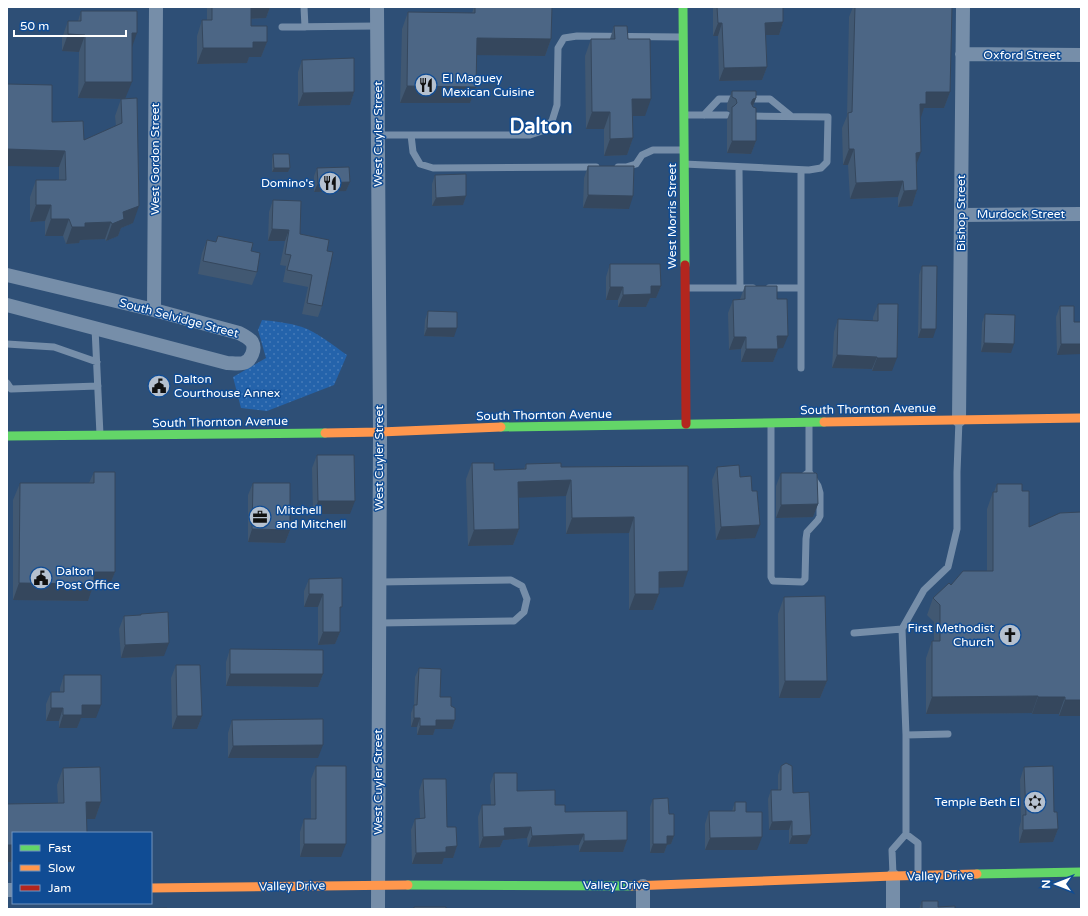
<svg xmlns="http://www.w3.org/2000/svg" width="1088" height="916" viewBox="0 0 1088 916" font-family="'Varela Round',sans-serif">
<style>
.park{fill:url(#park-dots)}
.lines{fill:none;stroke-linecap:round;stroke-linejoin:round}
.lane{stroke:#768ea9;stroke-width:7}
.street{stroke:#768ea9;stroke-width:14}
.fast{stroke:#63d668;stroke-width:9}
.slow{stroke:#ff974d;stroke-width:9}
.jam{stroke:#b3261e;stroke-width:9}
.wall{fill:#415872}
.shaded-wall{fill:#35475d}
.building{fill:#4c6685;stroke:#35475d}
.labels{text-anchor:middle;stroke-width:3;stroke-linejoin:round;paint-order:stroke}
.street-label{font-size:12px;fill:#fff;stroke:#104c94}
.poi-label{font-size:12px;fill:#fff;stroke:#104c94;text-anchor:start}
.town-label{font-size:20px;font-weight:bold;fill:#fff;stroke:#104c94}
</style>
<defs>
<pattern id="park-dots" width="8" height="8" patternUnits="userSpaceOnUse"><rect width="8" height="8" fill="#2463ab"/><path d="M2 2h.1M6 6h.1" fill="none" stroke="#457ab8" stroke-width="1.8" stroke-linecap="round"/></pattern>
</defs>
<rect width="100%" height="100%" fill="#2e4f76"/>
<path class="park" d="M262,320C275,321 289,323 302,327C317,332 334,346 347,355L334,385L267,411L241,408L233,377L266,358L258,330Z"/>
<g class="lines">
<path class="lane" d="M304,7L305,27
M282,27L377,26
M747,99H770L791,116
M685,115H727
M704,115L719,99H737
M378,135H530L542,131L552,121L557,105L558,48L564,38L577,36L682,37
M411,135L413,152L420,164L433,168L596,167
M684,164L809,170L821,168L827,162L828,117L751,116
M618,167H626L636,164L642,155L653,150H684
M739,167L740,288H753
M801,170V368
M685,288H740
M769,288H801
M95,328L100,435
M7,344L54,347L97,362
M7,383L11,389L98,386
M771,423V577L773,581L802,582L805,579L806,539L807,532L818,520L820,516V493L818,486L809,472
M805,475L809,472V423
M379,623L514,621L524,612L527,599L522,586L511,580L379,582
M854,633L902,629
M906,735L948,734
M906,834L918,843V874
M893,875L892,850L906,834V735L902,629L924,590L948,567L957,529V472L959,420"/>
<path class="street" d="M377,7L380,432L378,909
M962,54L1081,55
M961,215L1081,214
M7,275L154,310L239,333C243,335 249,338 252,342C256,349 251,361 243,363C238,364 232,363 227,363L7,305
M154,310L156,7
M959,420L963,7
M893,876V909
M7,890H13
M643,909V886"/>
<path class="fast" d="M683,7L685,265
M501,427L824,422
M7,436L325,433
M977,874L1081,872
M408,885L631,886"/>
<path class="slow" d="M824,422L1081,418
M325,433L380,432L501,427
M631,886L893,876L977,874
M151,888L408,885"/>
<path class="jam" d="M685,265L686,424"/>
</g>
<path class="wall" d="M207,7H270L266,18L251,19V26L267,42L261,57H249L247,63L197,64V36L202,20H207Z
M474,7H552L551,39L545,56L477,55L476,87L470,103H400L402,29L408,12L472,13Z
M713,7H783V22L779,35H766L767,67L762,80L719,81L718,36H713Z
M853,7H952L950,92L944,108H924L920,118L917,165V190L912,206L898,207V197L850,199L848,165H843L842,128L847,116L849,17Z
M81,11L132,46L125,99L133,223L121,228L118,236L106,241L105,239L80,240L79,243L66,244L63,236H45V221L30,222V197L36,180H59V167L52,122L84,140L116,126L115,116L121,99L78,98L79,52L62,51V38L68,21H78Z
M614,26L628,39L645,116H633V138L627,155L604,156V129H586L585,56L591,39H610Z
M302,60L354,92L350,105L298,106V72Z
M732,91L756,98L753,107L756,141L751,154L727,153V120L730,112L727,110V104Z
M273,154L290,168L288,172H272V159Z
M588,166L629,209L583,208L584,178Z
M317,168L350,182L346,191L314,192V176Z
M435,175L466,196L463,205L432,206V184Z
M273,200L300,234L327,251L322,306L318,317L302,314L308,287L283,282L286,266L280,265L285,241H268L269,212Z
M218,236L257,272L252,285L198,274L202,253L207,240L216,242Z
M610,264L661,286L656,298H650L646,307H618V300H606V277Z
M922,266L933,338H918L919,275Z
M745,286L777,299L783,348H778L773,362H741V349L729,350L728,313L733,300L740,299Z
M878,304L892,371H872V369L832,368L834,332L838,319L873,321V317Z
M1060,306L1074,322L1057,355L1056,317Z
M428,311L454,337L424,336L425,320Z
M985,314L1011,353L981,352L982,323Z
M317,455L350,514H313L312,468Z
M472,463L494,470L524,469L526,464L561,467L688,466L683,587H659V594L653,610H629V533L566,534V496L518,497L519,529L513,545L468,546L466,479Z
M717,467L740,477L752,491L755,538L716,540L712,480Z
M94,472L115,572L108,589H92L88,601L13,600V500L20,483H89Z
M781,473L818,504L813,517L776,518V486Z
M253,483L290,530L285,543L248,542V495Z
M997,484L1022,491L1029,527L1081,716H1059V714H1032V713L926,714V658L932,641H934V622L927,615L933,598L951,585L987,571V509L993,492H994Z
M309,579L340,613V632L335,644L318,645V607H304V591Z
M784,597L827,681L820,698H779L778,614Z
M141,614L164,656L121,658L119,629L124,616L141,615Z
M230,649L323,674L318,687L226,686V662Z
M176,665L202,716L197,729H172L171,678Z
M419,668L440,697L451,706L455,720L452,729H435L433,735H417V727H411V713L414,705L415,677Z
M64,675L96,718H81L77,728H59V721H46V704L51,692H60V688Z
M232,720L318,758H228V733Z
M316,766L341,857H300V832L304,819H311V779Z
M781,766L793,793L811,835L807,844H789V830H769L768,799L771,790H778V775Z
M1024,767L1054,812L1058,829L1053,842L1019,843V828L1021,821L1020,780Z
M63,768L101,802L95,819H86L13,833V870H11L7,804L58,803L57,785Z
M494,773L517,791L555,805L565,812L627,840L623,852H579V845L528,847L527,838L503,840L500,847L479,848L478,817L482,805H491L490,785Z
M423,779L457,846L453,858H444L442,864H412L411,830L415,819H420L419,791Z
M653,799L669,814L674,836L671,844L667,845L664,853H650V807Z
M735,802L746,812L757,850H705V824L709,811H732Z
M922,901L938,907L955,909H919Z"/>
<path class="shaded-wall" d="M249,7H270L266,18L245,19Z
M783,22L779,35H761L765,23Z
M718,23H722L718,36H713Z
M132,33H137L131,50Z
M68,34L85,35L79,52L62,51Z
M477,38L551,39L545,56L470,55Z
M253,42H267L261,57H249L247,63L197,64L203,48Z
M767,67L762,80L719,81L724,68Z
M85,82H132L125,99L78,98Z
M407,86L476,87L470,103H400Z
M354,92L350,105L298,106L303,93Z
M926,92H950L944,108H924L920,120V104Z
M756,98L751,111V103L753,99Z
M632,99H651L645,116H626Z
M592,112H610L604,129H586Z
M633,138L627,155L604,156L610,139Z
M732,141H756L751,154L727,153Z
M7,149L65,151L59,167L7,166Z
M849,149H854L848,165H843Z
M921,152L915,168L916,153Z
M274,168H290L288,172H272Z
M903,181L898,197L850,199L856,183Z
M350,182L346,191L314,192L318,183Z
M917,190L912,206L898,207L904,191Z
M588,195L633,196L629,209L583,208Z
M466,196L463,205L432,206L436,198Z
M36,205H51L45,221L30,222Z
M139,206L133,223L121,228L118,236L106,241L112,224L123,212Z
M51,219H69L63,236H45Z
M111,222L105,239L80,240L79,243L66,244L72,227L85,223Z
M272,229L289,230L285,241H268Z
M651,286H661L656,298H650L646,307H618L623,295Z
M610,287H623L618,300H606Z
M427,328H457L454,337L424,336Z
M921,329H936L933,338H918Z
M777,336H788L783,348L773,349Z
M734,337H746L741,349L729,350Z
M984,343L1014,344L1011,353L981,352Z
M1061,344H1081V354L1057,355Z
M746,349H778L773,362H741Z
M837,355L877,357L872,369L832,368Z
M877,358H897L892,371H872Z
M571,480L566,496L512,498L518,482Z
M318,501H355L350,514H313Z
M818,504L813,517L776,518L781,505Z
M634,517L629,533L566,534L572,518Z
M760,525L755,538L716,540L721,527Z
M252,529L290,530L285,543L248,542Z
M519,529L513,545L468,546L474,530Z
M688,571L683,587L653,588L659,572Z
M94,572H115L108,589H92L88,601L13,600L19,583Z
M309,594H323L318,607H304Z
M635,594H659L653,610H629Z
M323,632H340L335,644L318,645Z
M169,643L164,656L121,658L125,645Z
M230,674H323L318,687L226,686Z
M785,681H827L820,698H779Z
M1038,696L1032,713L926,714L932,697Z
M1038,697H1065L1059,714H1032Z
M1065,700H1081V716H1059Z
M82,705H101L96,718H81L77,728H59L63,715Z
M51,708H63L59,721H46Z
M177,716H202L197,729H172Z
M414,718H420L417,727H411Z
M436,720H455L452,729H435L433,735H417L420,726Z
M323,745L318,758H228L233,746Z
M86,802H101L95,819H80Z
M792,821L789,830H769L772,822Z
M531,827L527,838L503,840L500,847L479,848L483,837L504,828Z
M1058,829L1053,842L1019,843L1023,830Z
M584,834L579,845L528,847L532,836Z
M811,835L807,844H789L792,836Z
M667,836H674L671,844L667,845L664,853H650L653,844Z
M762,837L757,850H705L710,838Z
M627,840L623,852H579L584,841Z
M304,844H346L341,857H300Z
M7,845H13V857L11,862H7Z
M457,846L453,858H444L442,864H412L416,853L446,847Z"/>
<path class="building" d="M212,7H251V26H267V42H253V48H203L202,20H212Z
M475,7H552L551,39L477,38L476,87L407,86L408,12L475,13Z
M717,7H783V22L765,23L767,67L724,68L722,23H718Z
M855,7H952L950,92H926V104H920L921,152L916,153L917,190L904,191L903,181L856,183L854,149H849L848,113L852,112Z
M81,11H137V33H132V82H85V35L68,34V21H81Z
M614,26H627L628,39H650L651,99H632L633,138L610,139V112H592L591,39H615Z
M354,58V92L303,93L302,60Z
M7,84L52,85V122L83,121L84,140L122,123L121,99L137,98L139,206L123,212L124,219L112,224L111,222L85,223V227H72L69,219H51V205H36V180H66L65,151L7,149Z
M732,91H756V98L753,99L751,103L753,107L756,108V141H732V107L734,106L737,103L736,99L732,97Z
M273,154H289L290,168H274Z
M588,166H634L633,196L588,195Z
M349,167L350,182L318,183L317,168Z
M466,174V196L436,198L435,175Z
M273,200L301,201L300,234L329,240L327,251L333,252L322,306L307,303L312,275L287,270L291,255L285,254L289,230L272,229Z
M218,236L253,243L251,251L260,253L257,272L203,261L207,240L216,242Z
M610,264H660L661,286H651V294L623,295V287H610Z
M922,266H937L936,329H921Z
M745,286H777V299H787L788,336H777L778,349H746V337H734L733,300L745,299Z
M878,304H898L897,358H877V357L837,355L838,319L878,321Z
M1060,306H1074V322H1081V344H1061Z
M428,311L457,312V328H427Z
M985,314L1015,315L1014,344L984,343Z
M317,455H354L355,501H318Z
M472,463H494V470L526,469V464L561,463V467L688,466V571L659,572V594H635L634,517L572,518L571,480L518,482L519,529L474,530Z
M739,465L740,477L751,476L752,491H757L760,525L721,527L717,467Z
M94,472H115V572H94V584L19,583L20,483H94Z
M781,473H816L817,474L818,504L781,505Z
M253,483H290V530L252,529Z
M997,484H1022V491H1029V527L1060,513L1081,512V700H1065V697H1038V696L932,697V641H940V605L933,598L949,583L951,585L963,571H993V492H997Z
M342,578V607H340V632H323V594H309V579Z
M825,596L827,681H785L784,597Z
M168,612L169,643L125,645L124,616L141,615V614Z
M230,649L323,650V674H230Z
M176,665H200L202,716H177Z
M419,668L441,669L440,697H451V706L455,708V720H436V726H420V718H414V705H417Z
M64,675H101V705H82V715H63V708H51V692H64Z
M323,719V745L233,746L232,720Z
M786,763L792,766L793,793L809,792L811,835L792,836V821L772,822L771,790H781V766Z
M316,766H346V844H304V819H316Z
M1053,766L1054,812H1057L1058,829L1023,830V815H1026L1024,767Z
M100,767L101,802H86L87,833H13V845H7V804L64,803L63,768Z
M494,773H517V791L555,790V805H565V812L627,811V840L584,841V834L532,836L531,827L504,828L505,836L483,837L482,805H495Z
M423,779H446L447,827H456L457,846L446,847V852L416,853L415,819L425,818Z
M668,798L669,814H674V836H667V844H653V799Z
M735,802H746V812H762V837L710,838L709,811H735Z
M922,901H938V907L955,906V909H922Z
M414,907H446V909H414Z
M167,908V909H137Z"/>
<defs>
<g id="restaurant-disc" transform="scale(1.15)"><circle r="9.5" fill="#b6c1cf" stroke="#104c94"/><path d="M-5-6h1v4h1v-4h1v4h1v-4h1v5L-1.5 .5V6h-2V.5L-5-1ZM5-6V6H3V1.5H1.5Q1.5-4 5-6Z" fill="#111"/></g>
<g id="civic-disc" transform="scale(1.15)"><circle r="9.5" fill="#b6c1cf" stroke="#104c94"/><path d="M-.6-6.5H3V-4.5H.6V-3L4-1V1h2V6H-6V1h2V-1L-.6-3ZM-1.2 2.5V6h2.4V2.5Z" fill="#111"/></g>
<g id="office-disc" transform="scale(1.15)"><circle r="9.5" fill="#b6c1cf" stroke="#104c94"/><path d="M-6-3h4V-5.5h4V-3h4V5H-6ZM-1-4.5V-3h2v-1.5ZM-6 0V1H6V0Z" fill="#111"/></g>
<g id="church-disc" transform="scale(1.15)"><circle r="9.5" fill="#b6c1cf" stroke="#104c94"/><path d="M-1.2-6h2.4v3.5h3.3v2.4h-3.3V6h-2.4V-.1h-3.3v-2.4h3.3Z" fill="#111"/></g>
<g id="synagogue-disc" transform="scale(1.15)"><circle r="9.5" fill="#b6c1cf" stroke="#104c94"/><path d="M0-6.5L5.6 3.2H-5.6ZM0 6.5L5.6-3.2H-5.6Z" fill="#111"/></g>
</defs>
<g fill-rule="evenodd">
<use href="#restaurant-disc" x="426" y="85"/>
<use href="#restaurant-disc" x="330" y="183"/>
<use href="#civic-disc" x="159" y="386"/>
<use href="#office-disc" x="260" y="517"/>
<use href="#civic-disc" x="41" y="578"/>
<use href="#church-disc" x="1010" y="635"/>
<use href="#synagogue-disc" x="1035" y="802"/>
</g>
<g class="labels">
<g class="street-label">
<text x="1022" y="59">Oxford Street</text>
<text transform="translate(378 134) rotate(-90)" y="4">West Cuyler Street</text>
<text transform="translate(155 159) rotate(-90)" y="4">West Gordon Street</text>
<text transform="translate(961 213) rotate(-90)" y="4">Bishop Street</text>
<text x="1021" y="218">Murdock Street</text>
<text transform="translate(672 216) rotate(-90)" y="4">West Morris Street</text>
<text transform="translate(179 318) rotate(15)" y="4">South Selvidge Street</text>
<text transform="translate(868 409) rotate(-1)" y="4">South Thornton Avenue</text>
<text transform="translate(544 415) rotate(-1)" y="4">South Thornton Avenue</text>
<text transform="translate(220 422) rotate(-1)" y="4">South Thornton Avenue</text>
<text transform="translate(379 458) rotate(-90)" y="4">West Cuyler Street</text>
<text transform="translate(378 782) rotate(-90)" y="4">West Cuyler Street</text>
<text transform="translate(940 876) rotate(-1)" y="4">Valley Drive</text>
<text x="616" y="889">Valley Drive</text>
<text transform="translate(292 886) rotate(-1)" y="4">Valley Drive</text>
</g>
<g class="poi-label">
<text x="442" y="82">El Maguey<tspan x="442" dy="14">Mexican Cuisine</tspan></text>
<text x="314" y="187" text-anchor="end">Domino's</text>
<text x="174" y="383">Dalton<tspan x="174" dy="14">Courthouse Annex</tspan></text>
<text x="276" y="514">Mitchell<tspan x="276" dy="14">and Mitchell</tspan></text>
<text x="56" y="575">Dalton<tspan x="56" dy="14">Post Office</tspan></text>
<text x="994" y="632" text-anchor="end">First Methodist<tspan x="994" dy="14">Church</tspan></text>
<text x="1020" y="806" text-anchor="end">Temple Beth El</text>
</g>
<g class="town-label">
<text x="541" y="133">Dalton</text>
</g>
</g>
<rect width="1088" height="916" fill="none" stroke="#ffffff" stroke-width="16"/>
<rect x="12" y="832" width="140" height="72" fill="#104c94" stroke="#7094bf"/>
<rect x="20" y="845" width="20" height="6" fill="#63d668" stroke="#7094bf"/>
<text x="48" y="852" font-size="12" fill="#ffffff">Fast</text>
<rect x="20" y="865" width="20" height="6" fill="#ff974d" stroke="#7094bf"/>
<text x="48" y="872" font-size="12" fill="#ffffff">Slow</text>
<rect x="20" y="885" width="20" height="6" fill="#b3261e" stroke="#7094bf"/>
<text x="48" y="892" font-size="12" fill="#ffffff">Jam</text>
<g transform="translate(1056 884) rotate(270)" stroke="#104c94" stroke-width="3" paint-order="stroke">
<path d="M0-3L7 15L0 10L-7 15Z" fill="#ffffff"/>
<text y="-6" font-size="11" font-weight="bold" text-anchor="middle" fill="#ffffff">N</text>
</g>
<path d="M14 30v6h112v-6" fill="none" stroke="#ffffff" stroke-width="2"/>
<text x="20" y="30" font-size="12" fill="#ffffff" stroke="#104c94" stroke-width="3" paint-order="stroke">50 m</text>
</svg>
